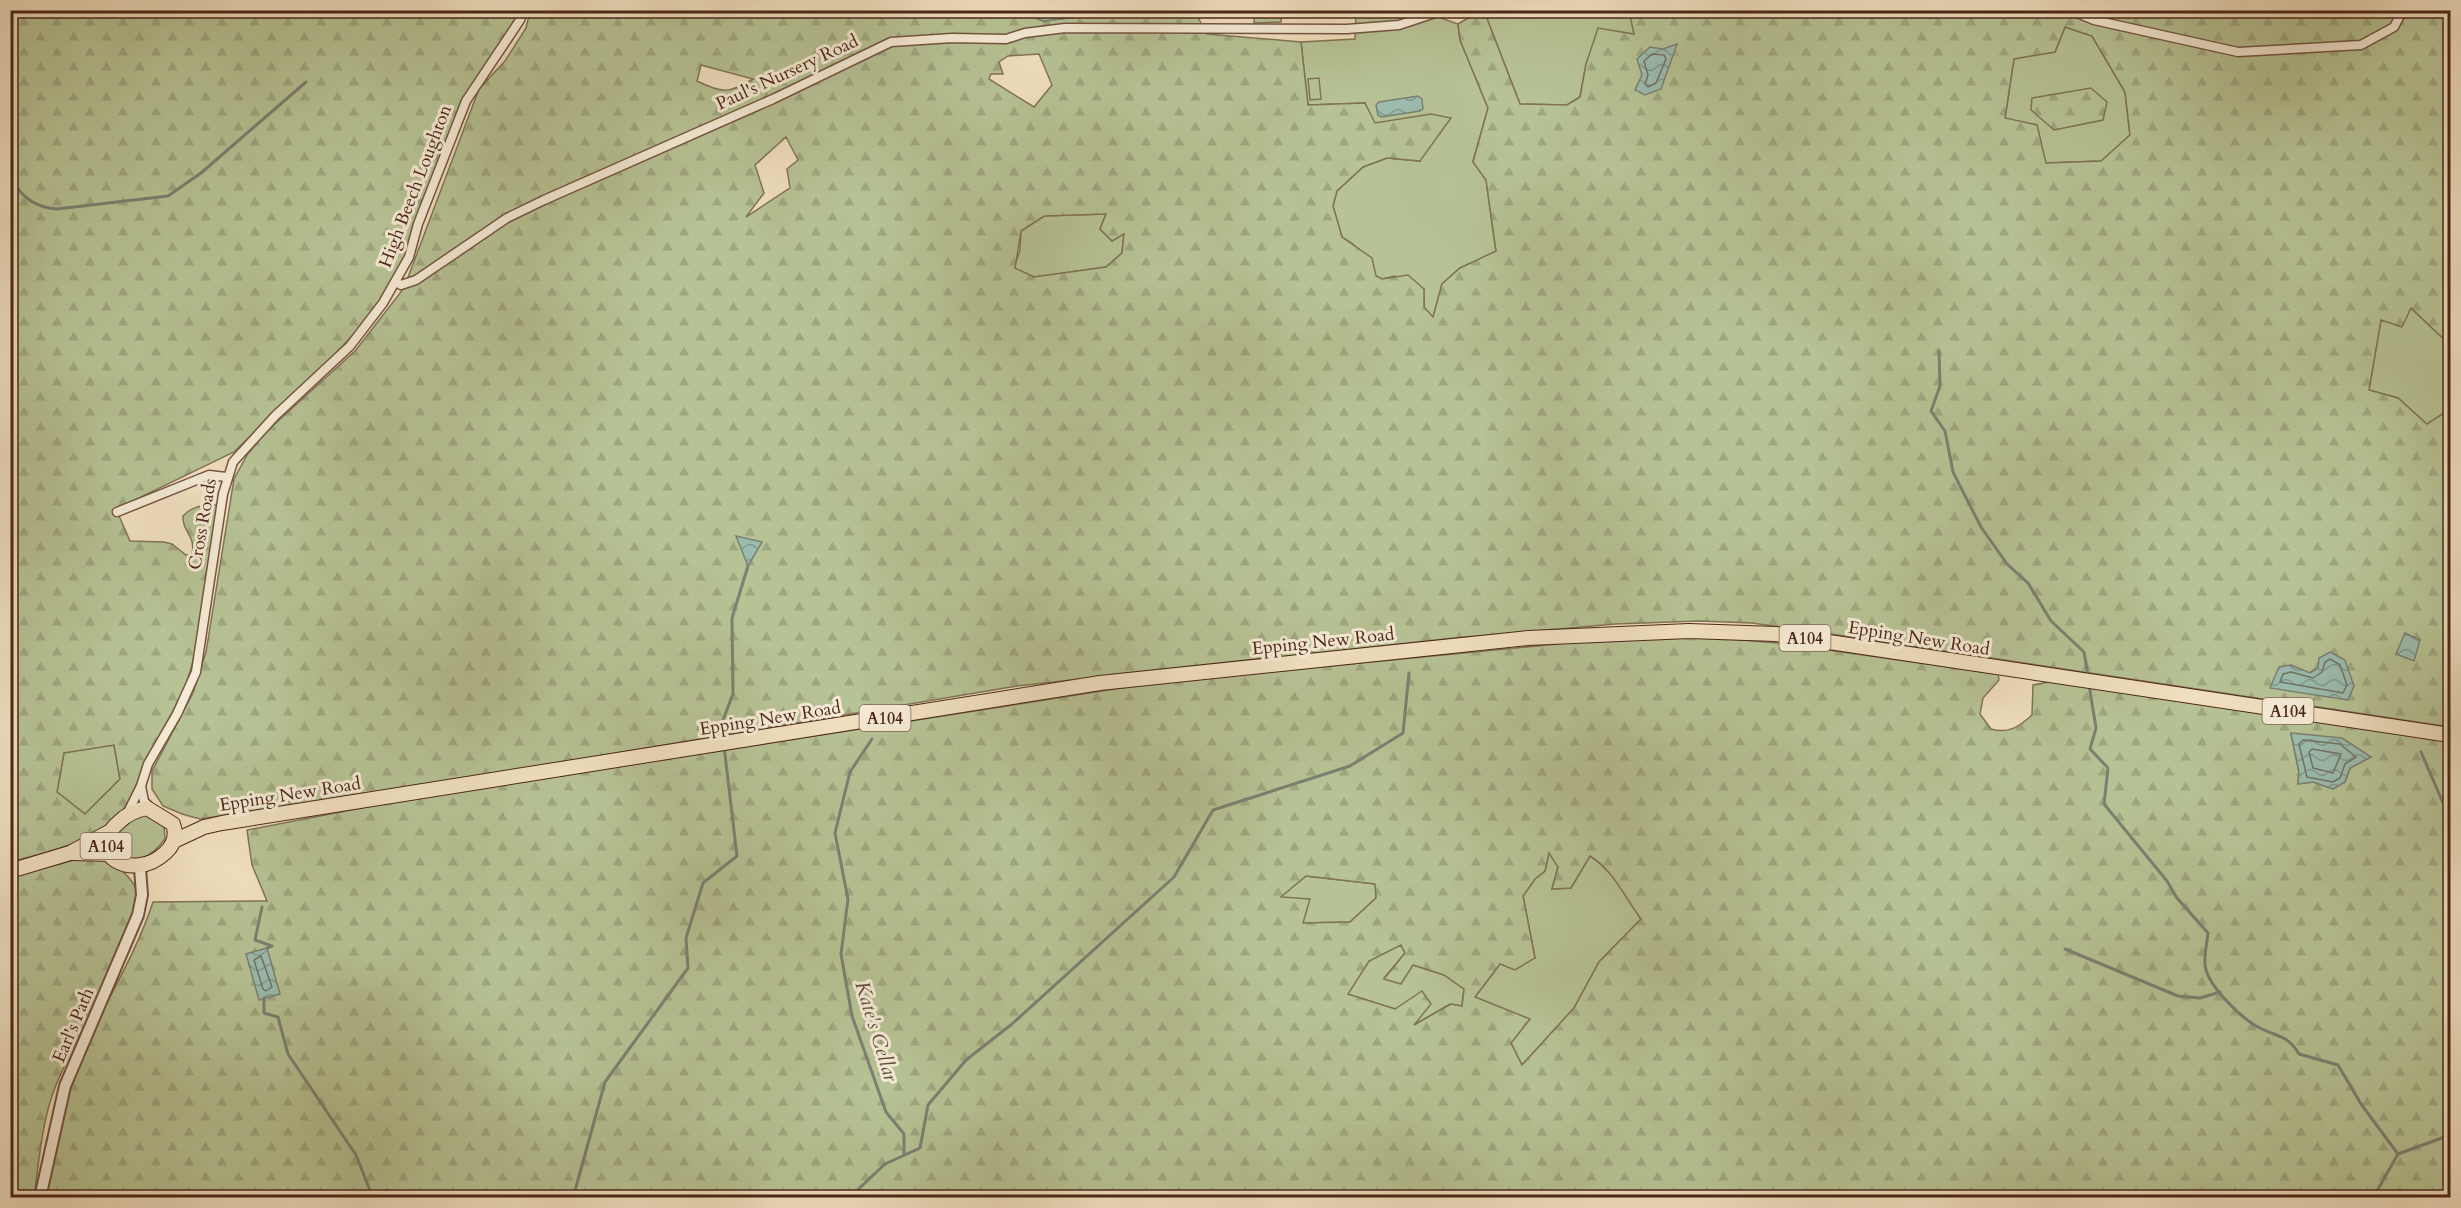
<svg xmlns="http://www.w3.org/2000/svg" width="2461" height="1208" viewBox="0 0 2461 1208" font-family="Cardo,serif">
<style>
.green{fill:#b7c395;stroke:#817456;stroke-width:1.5}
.forest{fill:url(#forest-firs);stroke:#817456;stroke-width:1.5;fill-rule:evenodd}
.park{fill:url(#park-crowns);stroke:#817456;stroke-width:1.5}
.water{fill:url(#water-waves);stroke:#7b8173;stroke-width:1.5}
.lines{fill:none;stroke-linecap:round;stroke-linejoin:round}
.shore{stroke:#737264;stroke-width:1.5}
.stream{stroke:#7b8173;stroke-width:3}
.minor-casing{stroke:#745442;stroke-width:11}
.tertiary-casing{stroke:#745442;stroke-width:14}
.primary-casing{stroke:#4b2618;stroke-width:16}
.minor{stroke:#f6ebd6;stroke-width:8}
.tertiary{stroke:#f6ebd6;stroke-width:10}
.primary{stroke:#f1e0c0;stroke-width:14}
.labels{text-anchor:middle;stroke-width:6;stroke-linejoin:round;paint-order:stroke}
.shield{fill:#f6ebd6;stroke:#7e6151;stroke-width:1.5}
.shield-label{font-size:16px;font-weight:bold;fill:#4b2618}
.street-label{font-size:18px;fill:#4b2618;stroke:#f6ebd6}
.water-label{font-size:20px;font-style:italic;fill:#5f4c3e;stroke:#f6ebd6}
</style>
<defs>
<pattern id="forest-firs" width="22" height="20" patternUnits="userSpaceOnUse" patternTransform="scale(1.5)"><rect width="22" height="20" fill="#b7c395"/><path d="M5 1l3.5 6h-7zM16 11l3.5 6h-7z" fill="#9fa780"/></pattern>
<pattern id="park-crowns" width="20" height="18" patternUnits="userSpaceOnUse" patternTransform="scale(1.5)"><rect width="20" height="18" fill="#b7c395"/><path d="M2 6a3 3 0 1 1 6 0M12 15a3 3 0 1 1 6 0" fill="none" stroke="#9fa780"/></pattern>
<pattern id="water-waves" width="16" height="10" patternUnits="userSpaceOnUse" patternTransform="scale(1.5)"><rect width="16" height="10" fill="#9bbdb0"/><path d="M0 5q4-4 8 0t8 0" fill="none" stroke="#80998e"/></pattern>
</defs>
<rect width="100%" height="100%" fill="#f1e0c0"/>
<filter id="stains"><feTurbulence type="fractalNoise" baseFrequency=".00333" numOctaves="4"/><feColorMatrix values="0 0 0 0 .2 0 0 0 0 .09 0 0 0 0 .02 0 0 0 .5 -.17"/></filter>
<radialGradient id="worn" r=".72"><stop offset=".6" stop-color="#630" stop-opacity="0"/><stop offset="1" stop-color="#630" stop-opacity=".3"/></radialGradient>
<path class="green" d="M1255,11H1282L1281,22L1254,23Z
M1356,11H1455L1441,18L1458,24L1460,40L1488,108L1473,161L1486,180L1496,252L1460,268L1442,284L1433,318L1424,308V289L1394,276L1382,279L1376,276L1353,244L1342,237L1333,206L1337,191L1363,167L1387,158L1420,161L1397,121L1374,123L1365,103L1308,105L1301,42L1355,39Z
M1484,11H1629L1635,34L1586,64L1580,97L1567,105L1520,104Z
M2065,27L2092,36L2125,92L2130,135L2102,161L2045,163L2037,125L2005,119L2014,58L2055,52Z
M1106,214L1100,229L1112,241L1124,233L1122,253L1106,267L1034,277L1014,268L1020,250L1021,231L1044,216Z
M2411,308L2450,345V409L2427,425L2398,398L2369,390L2381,319Z
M114,745L120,779L85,814L57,792L64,752Z
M146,814L164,825L165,839C151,858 137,864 115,855L110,842L129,820Z
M1549,852L1558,867L1552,889L1571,888L1590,856C1613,870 1625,897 1641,919L1599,962L1574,1008L1522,1065L1511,1043L1529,1020L1475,997L1500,964L1535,958L1523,896L1535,879L1545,871Z
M1306,876L1376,884V898L1350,922L1303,923L1280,897Z
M1401,944L1405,953L1384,978L1413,965L1444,975L1464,989L1462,1006L1450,1004L1412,1026L1395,1009L1347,994L1369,961Z"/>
<path class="forest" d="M1016,10L1043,21L1103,14L1099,11L1194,10L1207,34L1301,42L1308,105L1365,103L1375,123L1431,114L1451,118L1420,161L1387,158L1363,167L1337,191L1333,206L1342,237L1372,258L1376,276L1382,279L1408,275L1424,289V307L1433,317L1442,284L1460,268L1496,251L1486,180L1473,162L1488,108L1460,40L1458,24L1480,11H1484L1520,104L1567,105L1580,97L1586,64L1598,28L1634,34L1629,11H2450V345L2411,308L2402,327L2381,320L2369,390L2398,398L2427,424L2450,409V727L1824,633L1752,623L1699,621L1615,624L1454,638L1017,686L419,786L200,819L182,814L163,806L152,789V771L193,693L206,652L234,479L247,455L266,432L356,350L404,288L479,89L505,61L526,28L530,11ZM2065,27L2092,36L2125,92L2130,135L2101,161L2046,163L2037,125L2005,118L2014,59L2055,52ZM1039,54L1052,85L1034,107L989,79L991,74H1003L999,62L1008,56ZM701,65L753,79C730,94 721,93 697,81ZM786,137L798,160L787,169L790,188L746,217L764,193L755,165ZM1106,214L1100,229L1112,241L1124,234L1122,253L1106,267L1034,277L1015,268L1021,231L1044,216ZM2291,665L2309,673L2318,668L2348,700Z
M11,11H519L504,40L474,83L404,261L388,289L368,318L340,349L234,452L116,509L130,541L164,542L172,544L186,555L192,554C196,534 182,533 183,516C192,506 203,505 217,505C209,564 206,625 187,681C176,710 158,735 146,763C137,781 131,804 115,819C88,844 45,852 11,862ZM114,745L120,779L85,814L57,792L64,753Z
M2091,88L2107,102L2103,120L2054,130L2031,110L2032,98Z
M1692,636L1778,643L1998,674L1999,680L1983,698L1980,714L1991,729C2008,734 2019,727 2032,715L2033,685L2055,681L2450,742V1197L41,1198C49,1162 53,1123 66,1090C90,1024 131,969 153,902L267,901L252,865L247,830L387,803L1153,683L1608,639ZM2291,734L2371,757L2350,768L2345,782L2333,789L2313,782L2298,784L2299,772ZM1549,853L1558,867L1552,889L1571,888L1590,856C1613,870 1625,897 1641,919L1599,962L1574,1008L1522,1065L1511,1043L1530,1019L1475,997L1500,964L1515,970L1535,958L1523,896L1535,879L1545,871ZM1306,876L1375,884L1376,898L1350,922L1303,923L1310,899L1281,897ZM1401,945L1405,953L1384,979L1401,984L1413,965L1444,975L1464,989L1462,1006L1451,1004L1414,1025L1431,1004L1422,991L1395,1009L1348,994L1369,961Z
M89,856C111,861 138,876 139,902C139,912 132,923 129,932C109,985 78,1033 56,1085C42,1119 39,1161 34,1197L11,1198V877Z"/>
<path class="park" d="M1319,78L1321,99L1310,100L1308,79Z"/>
<path class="water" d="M1099,11L1103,14L1043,21L1016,11Z
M1677,44L1661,89L1645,95L1635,90L1642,75L1637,59L1650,47L1663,49Z
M1418,96L1422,99L1423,109L1420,111L1381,117L1378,115L1376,105L1379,102Z
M736,536L762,542L748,566Z
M2405,633L2420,640L2414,661L2396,654Z
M2330,652L2345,660L2354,686L2348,700L2270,688L2279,667L2291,665L2310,673L2318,668L2319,658Z
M2291,733L2342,738L2371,757L2350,768L2345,782L2333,789L2313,782L2298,784L2299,772Z
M267,948L280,994L259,1000L246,954Z"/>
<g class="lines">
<path class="shore" d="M1652,54L1664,55L1666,59L1656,83L1648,87L1645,84L1648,75L1644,61Z
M2330,659L2340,665L2347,685L2343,693L2280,682L2283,674L2291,672L2313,678L2322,672L2325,662Z
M2303,740L2340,744L2356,757L2345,764L2340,778L2333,782L2307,777L2299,744Z
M2312,749L2341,754L2333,773L2313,768L2309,752Z
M261,956L272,987L266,991L263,989L254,960Z"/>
<path class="stream" d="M10,178C23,198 34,207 57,209L168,196L201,173L306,82
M1939,351L1940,386L1931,411L1945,431L1953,472L1981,527L2007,564L2028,583L2051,621L2084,652L2088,675
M2089,685L2096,728L2090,749L2108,768L2104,804L2167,881L2177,898L2208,933C2207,943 2204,955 2205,965C2207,986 2244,1021 2262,1029C2281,1038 2288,1036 2299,1054L2338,1065L2361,1104L2398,1154
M723,739L721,725L733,694L732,618L748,566
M872,739L850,772L835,833L848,899L841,954L852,1016L886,1112L904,1134V1155
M2421,752L2450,819
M262,907L255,940L272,946L267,948
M2065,949L2178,996L2200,998L2220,992
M264,998V1013L278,1017L288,1054L356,1155L373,1198
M573,1198L605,1082L688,968L686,938L703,883L737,856L724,746
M849,1198L885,1164L920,1148L928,1105L966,1060L1012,1024L1174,877L1213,810L1350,766L1403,733L1409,673
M2373,1198L2398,1154L2450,1135"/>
<g class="minor-casing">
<path id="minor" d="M2070,10L2094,20L2238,52L2361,45L2394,27L2403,10
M396,282L401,285L416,280L507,218L544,200L773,99L891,42L952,38L1006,39L1025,33L1065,28L1347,29L1399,25L1444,10
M117,512L209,475L226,477
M141,786L144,801L152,810
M126,816L141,786L148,764L177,714L196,672L223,494L233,462L275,416L350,346L383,303L409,257L418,224L466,101L520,20L523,10"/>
</g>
<g class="tertiary-casing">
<path id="tertiary" d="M40,1198L65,1086L138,915L142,895L140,868"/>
</g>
<g class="primary-casing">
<path id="primary" d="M147,808L173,824C177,835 174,845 165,853C133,883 82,854 119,822C127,814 136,810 147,808Z
M174,841L204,827L222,823L1100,683L1528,638L1689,631L1776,634L2450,735
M72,853L109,854
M10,871L70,853L109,832"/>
</g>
<use href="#minor" class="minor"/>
<use href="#tertiary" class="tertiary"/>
<use href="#primary" class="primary"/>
</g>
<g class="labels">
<g class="shield">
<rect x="1779.5" y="625" width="51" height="26" rx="4.5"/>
<rect x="2262.5" y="698" width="51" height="26" rx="4.5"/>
<rect x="859.5" y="705" width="51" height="26" rx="4.5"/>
<rect x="80.5" y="833" width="51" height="26" rx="4.5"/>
</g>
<g class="shield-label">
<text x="1805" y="644">A104</text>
<text x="2288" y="717">A104</text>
<text x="885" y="724">A104</text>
<text x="106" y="852">A104</text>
</g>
<g class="street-label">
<text transform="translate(787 72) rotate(-25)" y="6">Paul's Nursery Road</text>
<text transform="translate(415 186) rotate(-69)" y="6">High Beech Loughton</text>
<text transform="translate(202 524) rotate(-80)" y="6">Cross Roads</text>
<text transform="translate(1919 638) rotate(9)" y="6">Epping New Road</text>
<text transform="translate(1323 641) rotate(-6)" y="6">Epping New Road</text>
<text transform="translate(770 718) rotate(-9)" y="6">Epping New Road</text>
<text transform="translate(290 794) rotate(-9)" y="6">Epping New Road</text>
<text transform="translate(73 1025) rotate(-67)" y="6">Earl's Path</text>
</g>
<g class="water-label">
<text transform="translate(877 1031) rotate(73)" y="7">Kate's Cellar</text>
</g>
</g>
<rect width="2461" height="1208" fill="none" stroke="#f1e0c0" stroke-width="36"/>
<rect x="12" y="12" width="2437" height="1184" fill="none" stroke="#4b2618" stroke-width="3"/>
<rect x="18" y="18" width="2425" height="1172" fill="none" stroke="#4b2618" stroke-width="1.5"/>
<rect width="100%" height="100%" filter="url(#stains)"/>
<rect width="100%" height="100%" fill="url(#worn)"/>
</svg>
